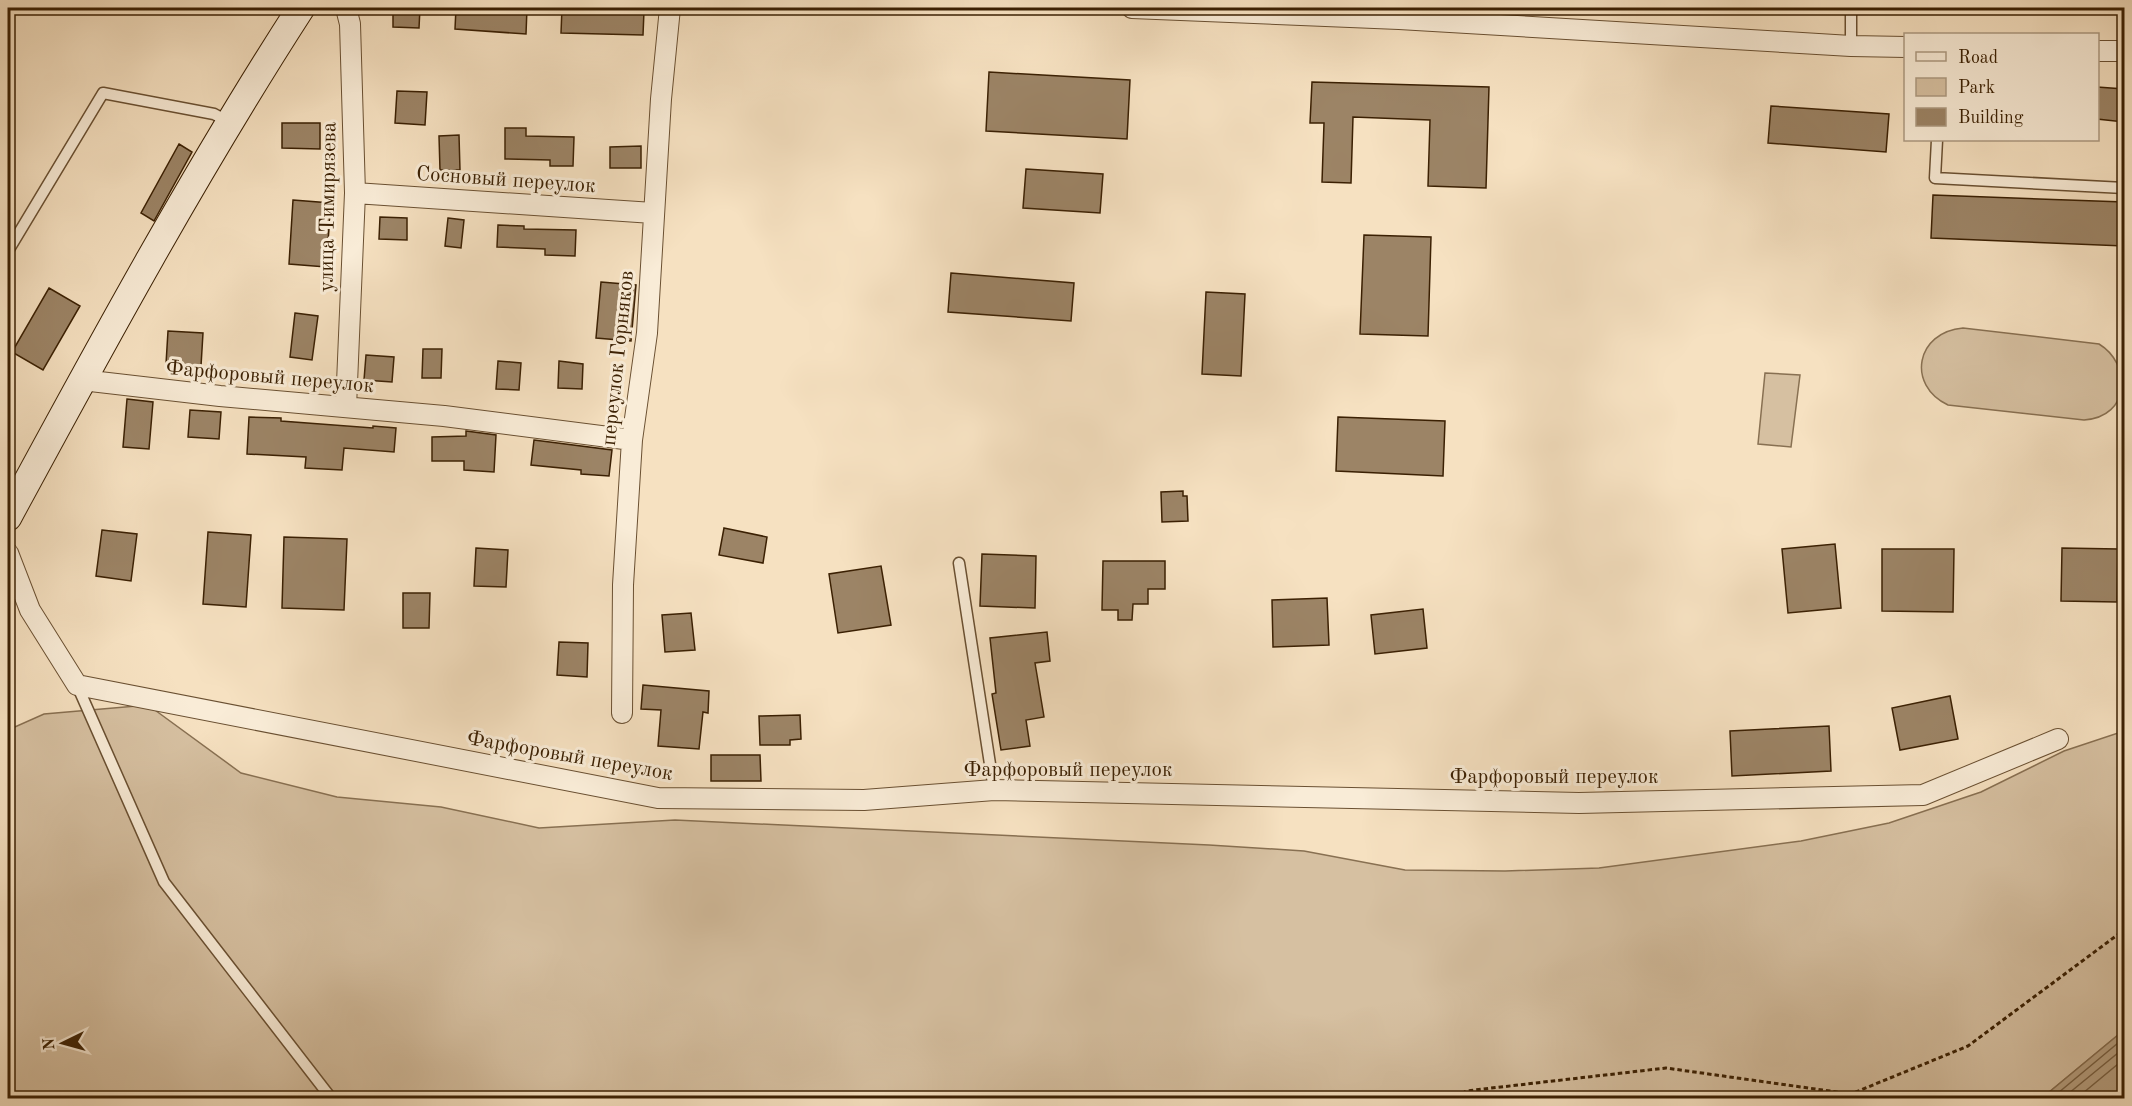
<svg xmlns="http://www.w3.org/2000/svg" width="2132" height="1106" viewBox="0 0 2132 1106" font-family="'Old Standard TT',serif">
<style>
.green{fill:#d6c0a1;stroke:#887052;stroke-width:1.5}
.water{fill:#b69f80;stroke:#856c4e;stroke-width:1.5}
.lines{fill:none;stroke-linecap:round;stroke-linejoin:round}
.shore{stroke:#786042;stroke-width:1.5}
.building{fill:#9c8466;stroke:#3b2003;stroke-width:1.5}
.lane-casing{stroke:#6a5032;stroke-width:13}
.street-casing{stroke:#6a5032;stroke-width:22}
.secondary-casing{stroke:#3b2003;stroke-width:29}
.path{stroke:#3b2003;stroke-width:3;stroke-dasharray:4.5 3;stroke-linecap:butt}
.lane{stroke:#f9ecd7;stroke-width:10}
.street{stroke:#f9ecd7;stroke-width:20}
.secondary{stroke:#f9ecd7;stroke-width:27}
.labels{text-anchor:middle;stroke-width:6;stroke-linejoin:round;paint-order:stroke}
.street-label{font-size:21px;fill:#3b2003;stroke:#f9ecd7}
</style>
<rect width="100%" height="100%" fill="#f6e1c1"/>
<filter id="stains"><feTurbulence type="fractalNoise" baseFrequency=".00333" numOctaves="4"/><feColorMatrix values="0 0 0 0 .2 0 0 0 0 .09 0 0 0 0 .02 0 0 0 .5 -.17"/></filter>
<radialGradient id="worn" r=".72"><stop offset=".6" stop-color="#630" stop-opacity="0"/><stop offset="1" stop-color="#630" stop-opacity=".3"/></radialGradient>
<path class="green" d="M1963,328L2099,344C2132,364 2131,417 2084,420L1948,405C1906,385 1916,332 1963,328Z
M1765,373L1800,375L1791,447L1758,444Z
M148,705L241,773L337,797L441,807L539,828L675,820L1209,845L1304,851L1405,870L1505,871L1599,868L1801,841L1889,823L1981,792L2064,751L2124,731V1030L2042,1098H1634L1632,1096L1522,1098H8V730L44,714Z"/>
<path class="water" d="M2124,1030V1098H2042Z
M1632,1096L1634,1098H1522Z"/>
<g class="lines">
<path class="shore" d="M2052,1098L2124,1038
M2063,1098L2124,1048
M2077,1098L2124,1059"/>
</g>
<path class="building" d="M393,8H420L419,28L393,27Z
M456,8H527L526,34L455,29Z
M562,8L644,11L643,35L561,33Z
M989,72L1130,80L1127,139L986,131Z
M1312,82L1489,87L1486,188L1428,186L1430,120L1353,117L1351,183L1322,182L1324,123H1310Z
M2097,87L2124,89V122L2097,119Z
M397,91L427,92L425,125L395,123Z
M1771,106L1889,114L1886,152L1768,143Z
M282,123H320V149L282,148Z
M505,128H526V136L574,137L573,166H550V160L505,159Z
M459,135L460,170H440L439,136Z
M179,144L192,152L154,221L141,213Z
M641,146V168H610V147Z
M1026,169L1103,174L1100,213L1023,208Z
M1933,195L2124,202V246L1931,238Z
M293,200L331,203L326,267L289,264Z
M380,217L407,218V240L379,239Z
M448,218L464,220L461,248L445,246Z
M498,225L524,226V229L576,230L575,256L545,255V249L497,247Z
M1364,235L1431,237L1428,336L1360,334Z
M951,273L1074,283L1071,321L948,312Z
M601,282L636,285L631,341L596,338Z
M49,288L80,306L43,370L12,352Z
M1206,292L1245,294L1241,376L1202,374Z
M295,313L318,316L312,360L290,357Z
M168,331L203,333L201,366L166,364Z
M423,349H442L441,378H422Z
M366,355L394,357L392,382L364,380Z
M498,361L521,363L519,390L496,389Z
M559,361L583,364L582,389L558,388Z
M127,399L153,402L149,449L123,447Z
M190,410L221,412L219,439L188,437Z
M249,417L281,418V421L373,428V426L396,428L394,452L344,448L342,470L305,468L306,457L247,454Z
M1338,417L1445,421L1443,476L1336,471Z
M466,431L496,435L494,472L464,470V461H432V437L466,436Z
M534,440L612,450L609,476L581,474V470L531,465Z
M1183,491V496H1187L1188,521L1162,522L1161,492Z
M724,528L767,537L763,563L719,555Z
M102,530L137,534L131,581L96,576Z
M208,532L251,535L246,607L203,604Z
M284,537L347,539L344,610L282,608Z
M1835,544L1841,608L1788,613L1782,549Z
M476,548L508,550L506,587L474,586Z
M2062,548L2118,549L2117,602L2061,601Z
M1882,549H1954L1953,612L1882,611Z
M982,554L1036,556L1035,608L980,606Z
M1103,561H1165V589H1148V604H1133L1132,620H1118V610H1102Z
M881,566L891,625L838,633L829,574Z
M403,593H430L429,628H403Z
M1327,598L1329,645L1273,647L1272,600Z
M1423,609L1427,648L1375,654L1371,615Z
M691,613L695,650L665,652L662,615Z
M1047,632L1050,661L1035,663L1044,717L1026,720L1030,746L1001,750L992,694L996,693L990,638Z
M559,642L588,643L587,677L557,675Z
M643,685L709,691L708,713L703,712L699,749L658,746L661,710L641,709Z
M1950,696L1958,739L1900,750L1892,708Z
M800,715L801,739L790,740V745H760L759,716Z
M1829,726L1831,771L1732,776L1730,731Z
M711,755H760L761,781H711Z"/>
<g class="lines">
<g class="lane-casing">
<path id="lane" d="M1851,46V8
M1937,140L1935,178L2124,188
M8,251L103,93L214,114L229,122
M959,563L994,790
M77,685L164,882L331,1098"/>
</g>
<g class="street-casing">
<path id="street" d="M1132,8L1399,19L1851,46L1906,47
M2098,51H2124
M355,193L653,213
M82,380L220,396L444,416L632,440
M346,407L355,193L350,24L346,8
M8,553L30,610L77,685L658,798L864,800L994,790L1579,803L1923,795L2058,739
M622,713L623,585L632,440L647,333L661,99L670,8"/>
</g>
<g class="secondary-casing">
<path id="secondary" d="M8,517C101,345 195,172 301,8"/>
</g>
<path class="path" d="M1456,1098L1466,1091L1666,1068L1851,1094L1968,1046L2124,930"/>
<use href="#lane" class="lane"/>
<use href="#street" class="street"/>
<use href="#secondary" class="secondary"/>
</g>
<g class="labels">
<g class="street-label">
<text transform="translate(506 179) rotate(4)" y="7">Сосновый переулок</text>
<text transform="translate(327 207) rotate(-89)" y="7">улица Тимирязева</text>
<text transform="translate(617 358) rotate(-84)" y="7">переулок Горняков</text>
<text transform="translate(270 376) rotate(5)" y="7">Фарфоровый переулок</text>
<text transform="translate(570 755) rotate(10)" y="7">Фарфоровый переулок</text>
<text x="1068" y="776">Фарфоровый переулок</text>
<text x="1554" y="783">Фарфоровый переулок</text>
</g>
</g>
<rect width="2132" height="1106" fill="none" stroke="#f6e1c1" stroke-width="30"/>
<rect x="9" y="9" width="2114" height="1088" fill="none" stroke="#3b2003" stroke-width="3"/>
<rect x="15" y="15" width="2102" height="1076" fill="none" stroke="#3b2003" stroke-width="1.5"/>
<rect x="1904" y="33" width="195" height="108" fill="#f9ecd7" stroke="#ad9a82" stroke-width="1.5"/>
<rect x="1916" y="52" width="30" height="9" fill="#f9ecd7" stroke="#ad9a82" stroke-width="1.5"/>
<text x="1958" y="63" font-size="18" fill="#3b2003">Road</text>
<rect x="1916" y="78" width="30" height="18" fill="#d6c0a1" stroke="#ad9a82" stroke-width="1.5"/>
<text x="1958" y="93" font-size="18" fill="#3b2003">Park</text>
<rect x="1916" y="108" width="30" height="18" fill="#9c8466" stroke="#ad9a82" stroke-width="1.5"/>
<text x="1958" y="123" font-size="18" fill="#3b2003">Building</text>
<g transform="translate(63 1043) rotate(265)" stroke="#f9ecd7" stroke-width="4.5" paint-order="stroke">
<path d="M0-4.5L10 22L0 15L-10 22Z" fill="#3b2003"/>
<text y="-9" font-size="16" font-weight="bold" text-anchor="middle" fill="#3b2003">N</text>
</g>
<rect width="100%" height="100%" filter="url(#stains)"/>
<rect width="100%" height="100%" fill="url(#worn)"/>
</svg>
